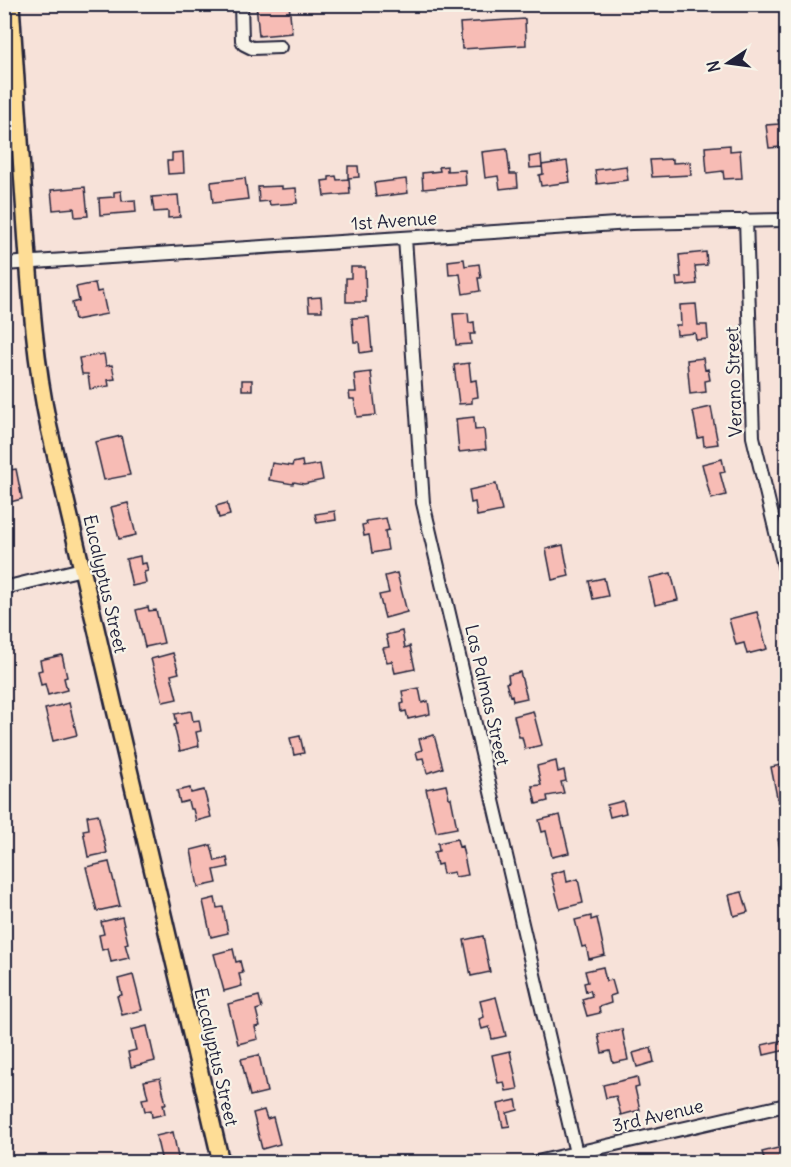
<svg xmlns="http://www.w3.org/2000/svg" width="791" height="1167" viewBox="0 0 791 1167" font-family="Delius,sans-serif">
<style>
.building{fill:#f7bcb5;stroke:#22223b;stroke-width:1.5}
.lines{fill:none;stroke-linecap:round;stroke-linejoin:round}
.minor-casing{stroke:#22223b;stroke-width:16}
.major-casing{stroke:#22223b;stroke-width:20}
.minor{stroke:#f7f3e8;stroke-width:12}
.major{stroke:#fedd96;stroke-width:15}
.labels{text-anchor:middle;stroke-width:4.5;stroke-linejoin:round;paint-order:stroke}
.street-label{font-size:18px;fill:#22223b;stroke:#f7f3e8}
</style>
<rect width="100%" height="100%" fill="#f7e2d9"/>
<filter id="ink" filterUnits="userSpaceOnUse"><feTurbulence type="fractalNoise" baseFrequency=".0167" numOctaves="2"/><feDisplacementMap in="SourceGraphic" scale="12" xChannelSelector="R" yChannelSelector="G"/><feConvolveMatrix kernelMatrix="1 2 1 2 8 2 1 2 1" color-interpolation-filters="sRGB"/></filter>
<g filter="url(#ink)">
<path class="building" d="M256,4H289L292,33L259,36Z
M525,19L526,45L462,49L460,23Z
M786,119V142L780,143L781,147L769,148L766,125L779,124L778,120Z
M730,145V151L740,150L742,178L724,179L723,171L707,173L705,147Z
M507,149L510,174H517L518,187L500,189L498,176L485,178L482,152Z
M183,152L184,173L168,174L167,161H172V153Z
M541,155L542,167L530,168L529,157Z
M673,159V163L690,162L691,175L652,177L650,160Z
M567,161L570,182L541,186L539,175L543,174L542,165Z
M348,166H358L359,177L348,178Z
M447,166V171L465,170L466,185L423,189L422,173L440,171L439,167Z
M626,166L628,180L597,184L595,170Z
M336,176L337,180L349,179L350,194L324,196L322,181L329,180V177Z
M245,178L248,199L213,203L211,182Z
M406,179L408,193L376,197L374,183Z
M282,186V189L296,188L297,203L270,205L269,201L259,202L258,187Z
M85,187L88,216L75,217L74,208L53,210L51,190Z
M121,191L122,201L135,200L136,212L100,215L99,198L114,197V192Z
M178,195L180,217L168,218V211L154,212L152,197Z
M706,252L707,265L695,266L697,284L677,286L676,277H681L679,255Z
M464,259L465,266L479,264L481,278H478L480,291L463,294L460,274L449,275L448,261Z
M351,267H365L366,302H346V278H351Z
M95,283L97,292L102,291L107,314L75,320L72,303L79,301L76,287Z
M321,297L322,311H309L308,298Z
M696,304L698,325H707L708,339L696,340L695,333L677,335L676,325H681L680,305Z
M468,313L469,323L474,322L475,334H470L471,344L456,345L453,314Z
M369,317L372,351L360,353L359,342H354L352,318Z
M104,354L106,366L112,365L115,379L108,380L109,386L90,389L88,374H82L79,358Z
M703,358L705,370L708,369L710,380L705,381L706,392L690,394L687,360Z
M469,363L471,381L476,380L478,397L472,398V403L459,404L454,365Z
M371,372L376,415L357,417L354,399H350L349,392H356L354,374Z
M242,380H252V390H242Z
M711,407L718,444L704,446L703,437L698,438L693,411Z
M4,414L10,439L4,440Z
M474,417L475,430L484,429L486,449L459,452L456,419Z
M121,436L130,475L104,480L95,442Z
M722,459L725,472L720,473L726,495L711,499L702,464Z
M302,461L303,467L320,464L323,480L304,484L294,482L293,484L269,480L272,463L292,466L293,463Z
M16,469L22,499L10,502L8,491H4V471Z
M496,484L502,511L477,516L475,502L471,503L469,490Z
M128,503L136,535L119,539L111,507Z
M227,503L230,515L219,518L216,506Z
M335,511L336,520L317,523L315,514Z
M386,518L389,530L385,531L388,550L372,553L369,535L364,536L362,525L367,524L366,521Z
M563,545L569,576L552,580L546,549Z
M140,556L141,564L146,563L148,571L144,572L146,583L132,586L126,559Z
M397,573L407,612L385,618L379,595L389,593L385,576Z
M671,573L678,600L655,605L649,578Z
M604,578L608,596L593,599L589,581Z
M148,607L149,611L156,610L164,643L145,647L136,610Z
M757,612L767,649L747,654L744,643L736,645L729,619Z
M402,631L405,648L410,646L415,669L395,673L392,661L387,662L383,648L389,647L386,635Z
M173,653L179,673L171,675L177,699L163,702L151,659Z
M62,655L67,677L64,678L67,690L48,695L45,684L41,685L38,671L42,670L40,660Z
M520,672L527,698L513,701L512,695L510,696L506,683L509,682L508,675Z
M419,688L422,703L428,701L430,714L408,719L406,711L402,712L401,704L404,703L402,691Z
M69,703L77,735L53,741L45,709Z
M191,711L193,721L199,720L201,731L196,732L199,746L180,751L174,725L177,724L175,714Z
M533,711L542,745L525,749L522,737H519L514,716Z
M434,735L443,768L427,773L423,758L418,759L416,752L422,750L419,739Z
M300,736L304,753L294,755L290,738Z
M556,761L558,772L564,770L566,781L561,782L564,793L547,796L548,801L536,804L532,786L541,785L537,766Z
M786,764V800L778,802L771,767Z
M446,785L449,798H451L457,828L436,832L426,789Z
M190,788L191,793L204,790L211,817L196,821L193,809H190L188,801L180,803L177,791Z
M623,801L626,813L610,817L607,805Z
M98,814L107,853L88,857L83,830L89,829L87,816Z
M560,815L569,853L552,857L546,831L542,832L539,820Z
M786,818V857L782,858L778,839L786,837L781,819Z
M457,839L459,847L462,846L468,875L455,877L454,872L443,874L441,864L437,865L434,852L439,851L438,843Z
M211,845L215,861L227,858L229,867L214,870L217,883L198,887L191,850Z
M109,862L120,906L97,911L86,867Z
M565,870L567,882L578,879L583,903L560,909L551,874Z
M786,882V908L782,909L780,897L783,896L780,883Z
M742,892L748,912L734,916L729,895Z
M215,898L217,908L223,907L228,933L211,937L203,901Z
M591,916V920L597,918L605,955L589,959L586,946L582,947L575,920Z
M122,917L128,943L125,944L129,958L111,962L108,948L102,950L99,935L104,934L101,922Z
M483,936L490,972L471,976L464,940Z
M233,949L236,962L240,961L243,973L239,974L242,986L224,991L214,954Z
M603,967L606,981L612,980L616,994L610,996L611,1003L599,1007L600,1013L587,1016L582,999L592,996L590,990L586,992L584,983L588,982L585,971Z
M133,975L142,1010L122,1015L117,996L122,995L118,979Z
M259,996L262,1008L256,1010L260,1026L255,1027L258,1039L238,1044L228,1004Z
M496,997L506,1036L492,1039L489,1027L482,1029L479,1019L484,1017L480,1001Z
M147,1026L155,1061L131,1067L128,1052L136,1050L131,1030Z
M622,1029L628,1060L613,1063L610,1051L602,1053L598,1034Z
M784,1040L786,1050L764,1055L762,1045Z
M651,1048L654,1062L637,1067L633,1053Z
M510,1051L518,1089L506,1091L504,1082L498,1083L492,1055Z
M259,1055L267,1092L250,1096L241,1059Z
M637,1077L639,1087L635,1088L640,1110L621,1115L616,1096L606,1098L603,1085Z
M160,1078L166,1104H163L165,1114L152,1117L151,1110L145,1111L142,1099L148,1098L144,1081Z
M516,1100L518,1110L507,1113L510,1126L503,1127L498,1104Z
M264,1110L267,1119L273,1117L280,1144L262,1149L253,1113Z
M173,1132L179,1162H162L156,1136Z
M786,1146V1162H765L762,1152Z"/>
<g class="lines">
<g class="minor-casing">
<path id="minor" d="M241,4L242,40L244,44L252,48L280,47
M746,220L753,437L786,574
M405,238L423,503L576,1153
M4,264L631,223L786,220
M4,588L82,569
M537,1162L786,1105"/>
</g>
<g class="major-casing">
<path id="major" d="M11,4C16,75 20,145 25,215C30,287 34,358 49,428L221,1162"/>
</g>
<use href="#minor" class="minor"/>
<use href="#major" class="major"/>
</g>
</g>
<g class="labels">
<g class="street-label">
<text transform="translate(394 221) rotate(-4)" y="6">1st Avenue</text>
<text transform="translate(734 382) rotate(-92)" y="6">Verano Street</text>
<text transform="translate(105 584) rotate(77)" y="6">Eucalyptus Street</text>
<text transform="translate(487 695) rotate(77)" y="6">Las Palmas Street</text>
<text transform="translate(216 1057) rotate(77)" y="6">Eucalyptus Street</text>
<text transform="translate(658 1116) rotate(-13)" y="6">3rd Avenue</text>
</g>
</g>
<rect width="791" height="1167" fill="none" stroke="#f7f3e8" stroke-width="24"/>
<rect x="12" y="12" width="767" height="1143" fill="none" stroke="#22223b" stroke-width="2" filter="url(#ink)"/>
<g transform="translate(728 63) rotate(257)" stroke="#f7f3e8" stroke-width="4.5" paint-order="stroke">
<path d="M0-4.5L10 22L0 15L-10 22Z" fill="#22223b"/>
<text y="-9" font-size="16" font-weight="bold" text-anchor="middle" fill="#22223b">N</text>
</g>
</svg>
